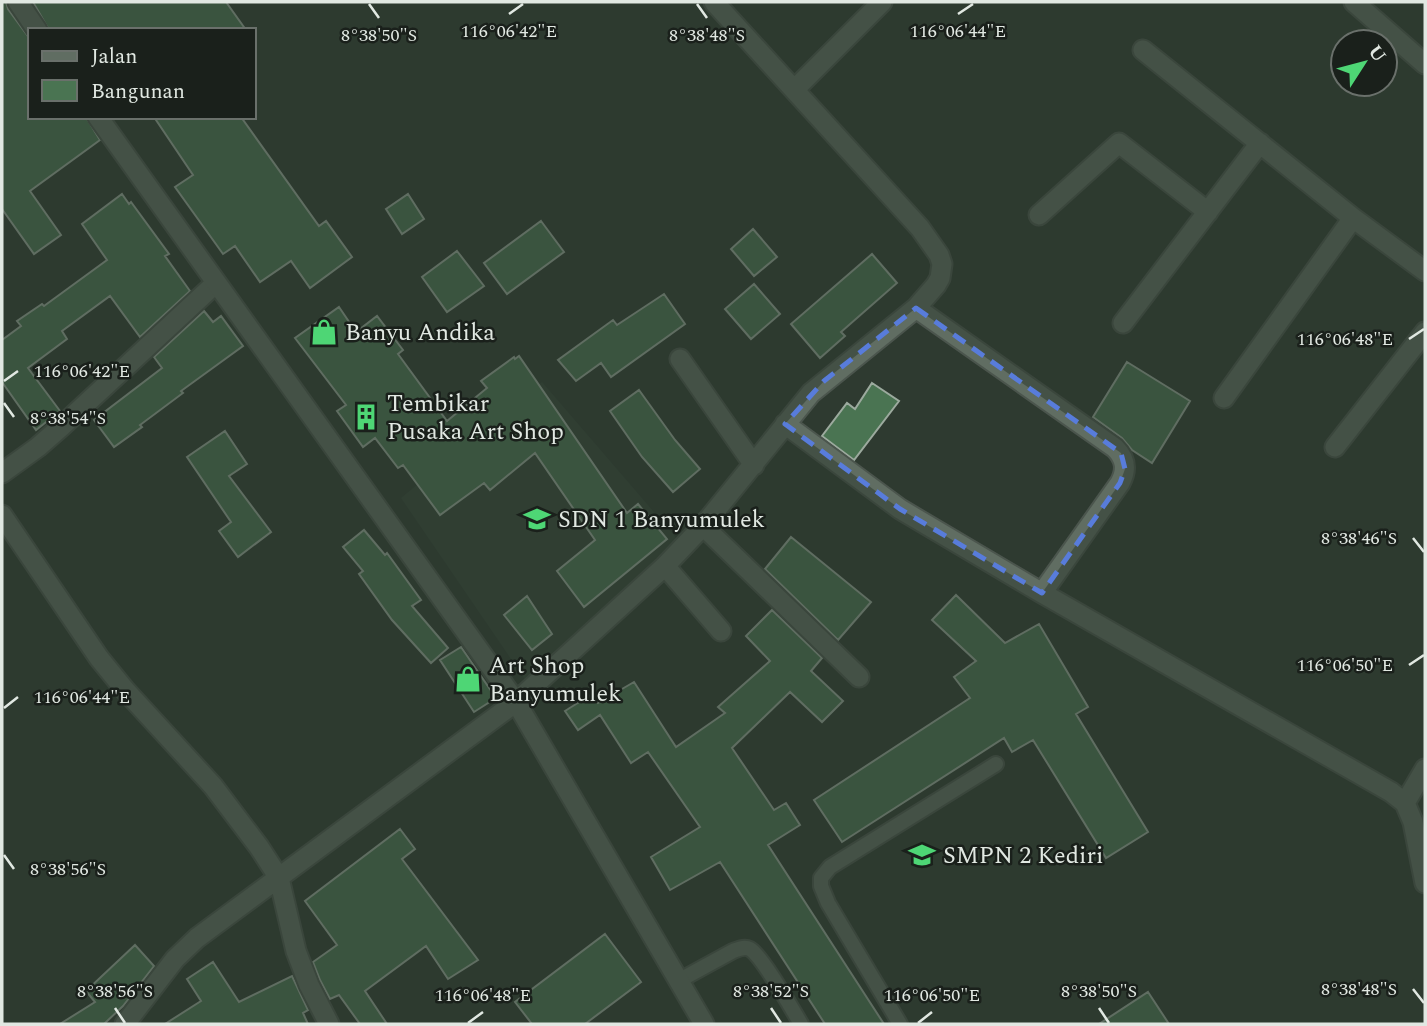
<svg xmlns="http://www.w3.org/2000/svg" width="1427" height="1026" viewBox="0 0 1427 1026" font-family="Spectral,serif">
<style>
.built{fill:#334436}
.building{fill:#4a7452;stroke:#9caa9e;stroke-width:2}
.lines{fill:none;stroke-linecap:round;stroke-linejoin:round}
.service-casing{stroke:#4b554d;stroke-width:18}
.minor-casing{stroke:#4b554d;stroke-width:23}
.secondary-casing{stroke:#4b554d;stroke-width:23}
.service{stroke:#606d62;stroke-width:14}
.minor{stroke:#606d62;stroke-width:19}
.secondary{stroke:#606d62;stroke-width:19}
.marked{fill:none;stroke:#587cdb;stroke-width:5;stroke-dasharray:14 9;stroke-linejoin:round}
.ticks{fill:none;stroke:#e1e8e2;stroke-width:2.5}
.labels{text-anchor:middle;stroke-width:5;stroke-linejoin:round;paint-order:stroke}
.poi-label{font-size:24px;fill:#e1e8e2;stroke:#1a201b;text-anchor:start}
.ticks-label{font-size:18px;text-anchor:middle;fill:#e1e8e2;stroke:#1a201b;stroke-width:5;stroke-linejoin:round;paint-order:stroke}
</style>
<rect width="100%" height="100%" fill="#2e3a30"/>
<path class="built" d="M542,382L678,540L526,681L401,498Z"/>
<path class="building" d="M2,2H6L8,9L30,39V117H86L100,140L30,191L61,235L34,254L2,209Z
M33,2H226L246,30H49Z
M154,117H241L319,226L326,221L352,257L310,288L291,261L260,282L235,246L223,254L175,187L193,175Z
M122,194L129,204L131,202L169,254L165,256L190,291L140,337L110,296L62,331L67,339L28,368L60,411L36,430L2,382V340L21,326L17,321L42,304L44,306L107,260L82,224Z
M408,194L424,219L402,234L386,209Z
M541,221L564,252L507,294L484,263Z
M753,229L777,257L754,276L731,249Z
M457,251L484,286L447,312L422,277Z
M872,254L897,283L841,332L845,336L820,358L791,324Z
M754,284L780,314L751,339L725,309Z
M664,294L685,324L611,377L601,363L576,381L558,360L613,320L617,325Z
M339,307L356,332L377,316L403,350L398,354L447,421L487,388L481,381L514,357L515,359L519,356L627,513L638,504L667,539L584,607L557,571L595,540L535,453L490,490L484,483L440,515L403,465L398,468L375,438L363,447L337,411L346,405L295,338Z
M204,311L213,322L221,316L243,346L181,391L183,393L140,425L142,427L114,447L94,420L162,368L154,357Z
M1127,362L1190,401L1152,463L1132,450L1122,438L1093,417Z
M872,383L899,401L854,460L822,436L847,403L855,409Z
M639,390L675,440L700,469L673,492L642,457L610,411Z
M225,431L247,464L229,476L271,532L238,557L219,531L231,522L187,457Z
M364,530L385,555L387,553L421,600L412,606L448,648L431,663L392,620L359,574L363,571L343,547Z
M791,537L871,602L838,640L765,569Z
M956,595L1005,643L1039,624L1088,707L1076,714L1148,832L1106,858L1033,740L1012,752L1004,738L842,842L814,800L970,698L954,677L976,661L932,620Z
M527,596L552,634L532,650L504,615Z
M772,610L822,658L811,671L843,701L822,722L790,692L732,748L774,810L786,803L800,825L768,845L884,1024H825L720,862L670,890L651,857L700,827L648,752L631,763L600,715L578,730L565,711L592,694L598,703L634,682L676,747L725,713L718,707L770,661L746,636Z
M461,647L496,698L474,712L440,660Z
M400,829L415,849L402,859L478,960L448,979L426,946L365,991L387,1024H360L339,995L330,999L320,980L313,962L337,945L305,901Z
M605,934L641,982L585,1024H532L515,1002Z
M135,945L154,966L123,1006L104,1024H60L95,1002L86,991Z
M213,962L239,1002L292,976L308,1010L303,1013L308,1024H165L201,1001L187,979Z
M1148,992L1169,1024H1099Z"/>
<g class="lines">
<g class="service-casing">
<path id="service" d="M680,980L733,951C739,949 744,946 750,949C762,956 792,1009 801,1024
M900,1024L828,903L821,886V878L830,867L996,764"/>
</g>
<g class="minor-casing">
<path id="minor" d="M1354,2L1425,64
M1143,50L1353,218L1425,271
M795,89L882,2
M1039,215L1119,143L1208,212
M916,308L1115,448C1126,459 1127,470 1120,483L1042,593
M1123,323L1260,143
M680,359L754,465
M1224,398L1353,218
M785,424L900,509L1042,593L1391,792L1405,803L1413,822L1425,883
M1335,447L1425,332
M2,473L38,447L62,426L216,283
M2,515L99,658L125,690L213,786L259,847L279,878L296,951L309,985L329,1024
M703,526L859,677
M665,566L721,631
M1405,803L1425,769
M125,1024L175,959L197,938L516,702L665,566L703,526L811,393L916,308L936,285L940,278L942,264L939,255L920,228L714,2"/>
</g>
<g class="secondary-casing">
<path id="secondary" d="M18,2L37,30
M98,117L516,702L704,1024"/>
</g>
<use href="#service" class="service"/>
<use href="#minor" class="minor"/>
<use href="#secondary" class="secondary"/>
</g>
<path d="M0 0H1427V1026H0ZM916,308L1121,453L1125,469L1120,483L1042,593L900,509L785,424L824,381Z" fill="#2e3a30" fill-opacity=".55" fill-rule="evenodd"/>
<path class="marked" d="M916,308L1121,453L1125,469L1120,483L1042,593L900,509L785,424L824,381Z"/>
<path class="ticks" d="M369,4L379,18M697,4L707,18M509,14L523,4M958,14L973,4M1409,339L1424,329M4,381L18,371M4,403L14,417M1413,538L1424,552M1409,665L1424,655M4,708L18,697M4,855L14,869M1413,989L1424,1003M115,1008L125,1023M771,1008L781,1023M1099,1008L1109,1023M468,1023L483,1012M918,1023L932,1012"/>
<defs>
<g id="shop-bare" transform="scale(2.1)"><path d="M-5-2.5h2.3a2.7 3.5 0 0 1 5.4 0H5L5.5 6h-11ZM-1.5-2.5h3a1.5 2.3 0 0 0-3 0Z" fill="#4ed675" stroke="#1a201b" stroke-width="2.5" paint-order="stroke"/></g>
<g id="building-bare" transform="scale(2.1)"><path d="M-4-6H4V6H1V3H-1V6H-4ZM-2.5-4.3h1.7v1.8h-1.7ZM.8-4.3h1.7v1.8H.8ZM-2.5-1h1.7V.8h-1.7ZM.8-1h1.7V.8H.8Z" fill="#4ed675" stroke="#1a201b" stroke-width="2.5" paint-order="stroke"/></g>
<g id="school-bare" transform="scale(2.1)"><path d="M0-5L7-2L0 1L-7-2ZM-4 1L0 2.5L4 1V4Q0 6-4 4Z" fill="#4ed675" stroke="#1a201b" stroke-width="2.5" paint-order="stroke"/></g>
</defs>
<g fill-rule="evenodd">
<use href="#shop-bare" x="324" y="332"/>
<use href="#building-bare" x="366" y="417"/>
<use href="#school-bare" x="537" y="519"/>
<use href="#shop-bare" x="468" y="679"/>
<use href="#school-bare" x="922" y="855"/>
</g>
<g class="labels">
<g class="poi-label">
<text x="345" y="340">Banyu Andika</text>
<text x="387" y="411">Tembikar<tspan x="387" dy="28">Pusaka Art Shop</tspan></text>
<text x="558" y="527">SDN 1 Banyumulek</text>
<text x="489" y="673">Art Shop<tspan x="489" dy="28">Banyumulek</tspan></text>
<text x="943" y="863">SMPN 2 Kediri</text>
</g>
</g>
<g class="ticks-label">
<text x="509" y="37">116°06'42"E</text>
<text x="958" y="37">116°06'44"E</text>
<text x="379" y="41">8°38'50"S</text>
<text x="707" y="41">8°38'48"S</text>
<text x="1345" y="345">116°06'48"E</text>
<text x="82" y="377">116°06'42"E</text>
<text x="68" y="424">8°38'54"S</text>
<text x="1359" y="544">8°38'46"S</text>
<text x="1345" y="671">116°06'50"E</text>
<text x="82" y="703">116°06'44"E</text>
<text x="68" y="875">8°38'56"S</text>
<text x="1359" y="995">8°38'48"S</text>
<text x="115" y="997">8°38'56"S</text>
<text x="771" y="997">8°38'52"S</text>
<text x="1099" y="997">8°38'50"S</text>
<text x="483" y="1001">116°06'48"E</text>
<text x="932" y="1001">116°06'50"E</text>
</g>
<rect width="1427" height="1026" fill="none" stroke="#e1e8e2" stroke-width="7"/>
<rect x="28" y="28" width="228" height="91" fill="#1a201b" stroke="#6a706b" stroke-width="2"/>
<rect x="42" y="51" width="35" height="10" fill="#606d62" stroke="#6a706b" stroke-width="2"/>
<text x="91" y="63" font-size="21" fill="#e1e8e2">Jalan</text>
<rect x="42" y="80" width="35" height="21" fill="#4a7452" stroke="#6a706b" stroke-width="2"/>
<text x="91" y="98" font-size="21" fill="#e1e8e2">Bangunan</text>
<g transform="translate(1364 63) rotate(54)"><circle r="33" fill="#1a201b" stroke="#6a706b" stroke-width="2"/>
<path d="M0-5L12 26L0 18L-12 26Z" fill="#4ed675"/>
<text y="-10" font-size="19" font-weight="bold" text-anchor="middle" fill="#e1e8e2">U</text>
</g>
</svg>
